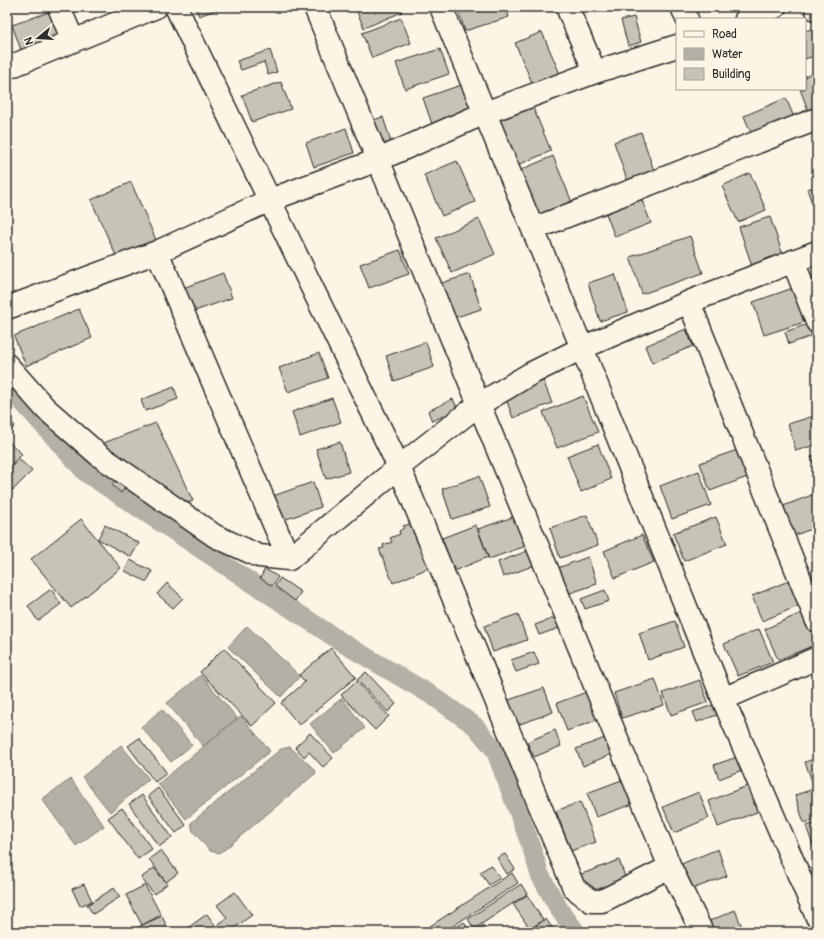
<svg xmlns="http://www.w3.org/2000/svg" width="824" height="939" viewBox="0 0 824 939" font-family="Pangolin,sans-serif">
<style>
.water{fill:#b4b0a5;stroke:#7d7b74}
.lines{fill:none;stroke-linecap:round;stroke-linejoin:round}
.canal{stroke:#b4b0a5;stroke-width:19}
.building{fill:#c8c3b7;stroke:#2b2b2b}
.minor-casing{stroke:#2b2b2b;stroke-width:25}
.minor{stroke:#fcf5e5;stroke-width:22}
</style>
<rect width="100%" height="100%" fill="#fcf5e5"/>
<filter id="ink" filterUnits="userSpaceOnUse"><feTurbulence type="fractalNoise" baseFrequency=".025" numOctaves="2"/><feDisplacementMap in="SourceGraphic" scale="8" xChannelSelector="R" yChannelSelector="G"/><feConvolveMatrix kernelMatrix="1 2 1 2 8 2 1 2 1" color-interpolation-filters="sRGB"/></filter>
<g filter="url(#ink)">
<path class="water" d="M247,626L300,676L281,697L228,647Z
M201,675L237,718L203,746L167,703Z
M342,698L365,728L334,753L310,724Z
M162,709L192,745L171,762L141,727Z
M241,716L270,751L186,819L158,784Z
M121,745L149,779L110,812L82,777Z
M290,747L315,770L316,773L224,850L218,853L210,851L193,831L191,823L281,749Z
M71,779L104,826L76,846L42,799Z"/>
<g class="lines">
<path class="canal" d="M7,385L86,473L346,645L433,696L475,726L495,750L531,846L540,875L559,909L576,932"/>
</g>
<path class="building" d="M195,7H223L199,16Z
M355,7H400L402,12L364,28Z
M457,7H506L509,17L465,31Z
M52,11L61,35L21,50L12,25Z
M634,17L641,42L628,46L621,20Z
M401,18L411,43L372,58L362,33Z
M812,29L817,44V55L805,59V31Z
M542,32L560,74L533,85L515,43Z
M440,49L449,74L405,89L396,63Z
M270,50L277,72L268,75L264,62L241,70L237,61Z
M817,72V116L811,118L800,89H805V76Z
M281,82L291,109L252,122L242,95Z
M467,83L476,109L432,124L423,98Z
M786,98L796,122L754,140L744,116Z
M530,100L551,151L513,167L492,116Z
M383,117L392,145L379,150L370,121Z
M346,128L354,153L314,167L306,143Z
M641,132L654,171L627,180L614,142Z
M553,156L574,207L537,222L516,172Z
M457,161L475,202L442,216L424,175Z
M750,173L766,210L738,222L722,186Z
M131,182L156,240L117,258L91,200Z
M817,186V217L807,189Z
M641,198L651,223L615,237L605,211Z
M770,217L783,255L752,266L739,227Z
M479,219L495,254L452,273L436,238Z
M690,236L703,273L642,294L630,257Z
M400,250L409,274L369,288L360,264Z
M223,273L232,298L192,312L183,288Z
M470,274L481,309L441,322L429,287Z
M615,274L628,312L600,321L588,283Z
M793,288L804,322L764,335L753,302Z
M79,309L92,338L26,366L14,336Z
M808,324L812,336L789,344L785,332Z
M686,329L693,346L652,363L645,346Z
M426,342L434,367L394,381L386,356Z
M319,353L328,378L288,392L279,368Z
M537,365L552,403L513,418L499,380Z
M174,387L178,399L145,411L141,400Z
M583,396L598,432L557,448L543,412Z
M332,398L341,422L300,437L292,412Z
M453,399L458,410L432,421L428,411Z
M817,415V444L796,451L788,424Z
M7,417L15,426L7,433Z
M156,423L193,501L177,507L101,444Z
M7,440L22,454L7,469Z
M340,442L349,472L326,479L316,449Z
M598,444L611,479L581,492L567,456Z
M740,449L750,476L710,491L700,463Z
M817,455V471L811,457Z
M19,459L32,471L13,490L7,484V472Z
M699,471L711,505L672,519L660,486Z
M121,473L131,480L121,493L112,485Z
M479,476L490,507L452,519L442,489Z
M313,482L321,507L281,521L273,496Z
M817,493V527L790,537L778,508Z
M587,515L598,545L560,558L550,528Z
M516,516L526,546L489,559L478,529Z
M716,517L727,544L684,561L673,533Z
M81,519L121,568L71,608L31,559Z
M410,524L411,526L414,524L431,567L393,583L379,549L384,548L383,545L392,542L390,538L400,534L399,531L404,528L403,526Z
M105,525L139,543L131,557L98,539Z
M476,525L488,557L454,571L442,538Z
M642,535L654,562L615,578L604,551Z
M533,549L538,564L503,577L498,562Z
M588,557L597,584L561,596L552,570Z
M130,560L152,571L147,582L125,571Z
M265,569L278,577L272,586L260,578Z
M280,578L301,592L295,601L275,586Z
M791,580L801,605L762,621L752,596Z
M167,583L183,598L173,608L157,594Z
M51,589L61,604L38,621L28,606Z
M605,590L609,601L585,609L581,599Z
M808,610L817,631V644L778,660L765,629Z
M518,614L527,640L493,652L484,626Z
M559,616L562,627L539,635L535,625Z
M675,621L684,647L648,660L639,633Z
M759,629L773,662L738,676L724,644Z
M224,648L276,703L252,726L200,672Z
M331,648L356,677L299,725L281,703L305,682L299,675Z
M534,652L539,664L516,672L511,660Z
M366,672L396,704L388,712L357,680Z
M655,679L664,705L622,718L614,693Z
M700,680L708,702L671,715L663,693Z
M356,681L389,716L375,730L341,695Z
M544,688L553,712L512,727L503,702Z
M592,690L602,718L567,731L557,703Z
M716,704L720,714L697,722L693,712Z
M555,730L561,746L534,757L527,742Z
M310,733L333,758L323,767L309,752L304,757L295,747Z
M610,736L617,752L583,766L576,749Z
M139,738L167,773L155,782L128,746Z
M737,757L742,770L719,779L714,765Z
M817,758V783L813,784L805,762Z
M627,778L636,803L596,817L587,793Z
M747,786L757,812L718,827L709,801Z
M158,788L186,825L176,833L148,796Z
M817,788V819L804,823L795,795Z
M699,792L709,818L674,833L663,807Z
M142,795L172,837L159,847L129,804Z
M580,802L596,842L571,851L556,811Z
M122,808L152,849L138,859L108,818Z
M817,823V854H816L806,826Z
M718,849L727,876L692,889L681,864Z
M161,850L178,873L166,882L149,859Z
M505,854L515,869L507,874L497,858Z
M619,860L628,885L588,899L579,875Z
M491,865L500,878L489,885L480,872Z
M154,868L167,884L154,894L141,878Z
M512,873L518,883L444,932H425L424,930Z
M84,884L92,901L80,906L72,889Z
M521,884L527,894L474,929L468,919Z
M145,885L161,915L142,925L126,895Z
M114,888L120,897L93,914L87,905Z
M235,892L252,915L229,932H221L216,926L227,918L217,905Z
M527,895L543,920L530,929L513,904Z
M735,910L744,932H700L698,926Z
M207,914L217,928L212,932H182Z
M162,916L169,932H127Z
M546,919L555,932H527Z
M464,922L470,932H449Z
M483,925L488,932H474Z"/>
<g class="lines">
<g class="minor-casing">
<path id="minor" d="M59,7L73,41
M176,7L399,467L574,888L591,901H602L670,867
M315,7L670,867L702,932
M441,7L582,348L723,699L817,917
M567,7L595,72
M682,7L687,19
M816,7L817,10
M746,19L775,7
M7,68L156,7
M533,229L817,119
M157,252L289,559
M793,261L817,322
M689,302L817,621
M7,308L157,252L270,200L378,160L485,113L595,72L677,46
M7,365L45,408L100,456L215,536L259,556L289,559L399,467L478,405L530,374L582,348L689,302L817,252
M723,699L817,658"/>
</g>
<use href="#minor" class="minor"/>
</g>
</g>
<rect width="824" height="939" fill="none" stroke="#fcf5e5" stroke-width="24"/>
<rect x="12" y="12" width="800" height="915" fill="none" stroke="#2b2b2b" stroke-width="1.5" filter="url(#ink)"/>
<rect x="676" y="18" width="130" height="72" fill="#fcf5e5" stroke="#a8a49b"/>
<rect x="684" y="31" width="20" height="6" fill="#fcf5e5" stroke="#a8a49b"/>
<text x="712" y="38" font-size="12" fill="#2b2b2b">Road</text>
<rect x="684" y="48" width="20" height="12" fill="#b4b0a5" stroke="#a8a49b"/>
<text x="712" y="58" font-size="12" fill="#2b2b2b">Water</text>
<rect x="684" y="68" width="20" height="12" fill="#c8c3b7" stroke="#a8a49b"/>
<text x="712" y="78" font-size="12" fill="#2b2b2b">Building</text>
<g transform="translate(38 38) rotate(252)" stroke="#fcf5e5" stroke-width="3" paint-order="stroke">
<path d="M0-3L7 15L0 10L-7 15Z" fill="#2b2b2b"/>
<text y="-6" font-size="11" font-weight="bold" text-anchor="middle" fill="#2b2b2b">N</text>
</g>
</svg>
